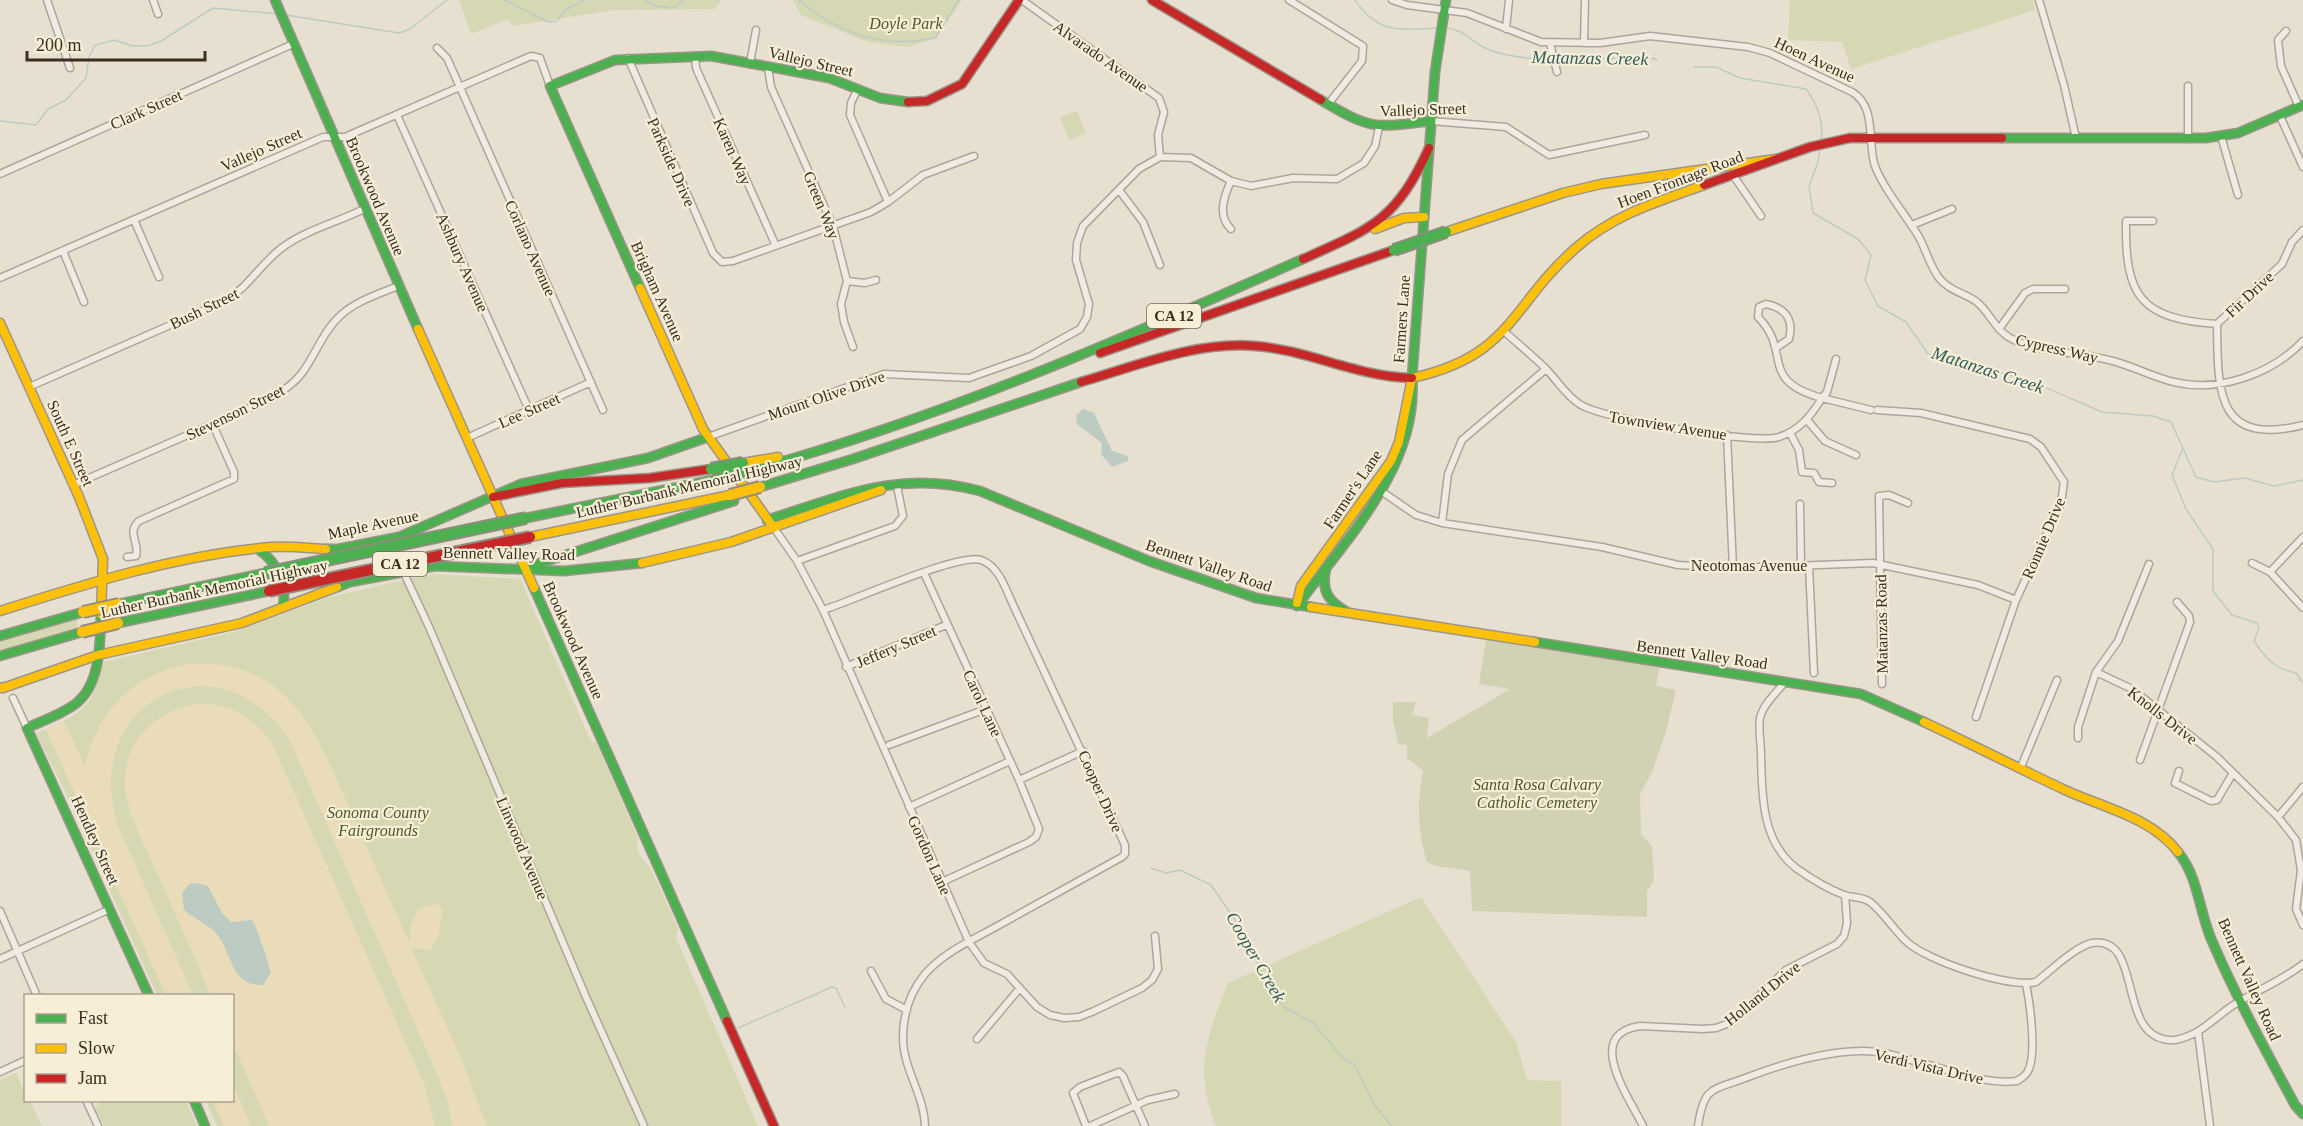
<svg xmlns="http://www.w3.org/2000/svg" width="2303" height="1126" viewBox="0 0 2303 1126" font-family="Georgia,serif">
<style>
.green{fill:#d6d7b3}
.sand{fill:#eadcb9}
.cemetery{fill:#d1d1b3}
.water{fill:#bcccc2}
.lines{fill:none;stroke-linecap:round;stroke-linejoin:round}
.stream{stroke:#bcccc2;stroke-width:1.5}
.street-casing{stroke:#ada599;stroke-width:9}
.fast-casing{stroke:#9c958a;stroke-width:11}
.slow-casing{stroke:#9c958a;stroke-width:11}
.jam-casing{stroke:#9c958a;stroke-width:11}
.street{stroke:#efebe3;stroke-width:6}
.fast{stroke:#4caf50;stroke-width:8}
.slow{stroke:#ffc107;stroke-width:8}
.jam{stroke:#c62828;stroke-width:8}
.fast-bridge-casing{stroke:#928b80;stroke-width:14;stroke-linecap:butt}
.slow-bridge-casing{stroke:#928b80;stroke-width:14;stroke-linecap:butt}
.jam-bridge-casing{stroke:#928b80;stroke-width:14;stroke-linecap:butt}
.fast-bridge{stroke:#4caf50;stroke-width:10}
.slow-bridge{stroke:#ffc107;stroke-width:10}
.jam-bridge{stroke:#c62828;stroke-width:10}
.labels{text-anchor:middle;stroke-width:4.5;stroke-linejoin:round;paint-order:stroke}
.shield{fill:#f7eed8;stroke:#756857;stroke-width:1.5}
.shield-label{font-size:15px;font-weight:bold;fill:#3d2e20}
.park-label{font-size:16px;font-style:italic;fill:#4d5a26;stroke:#f7eed8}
.street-label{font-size:16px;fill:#3d2e20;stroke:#f7eed8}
.water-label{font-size:18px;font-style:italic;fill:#2f5d5a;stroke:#f7eed8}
</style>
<rect width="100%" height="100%" fill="#e7e0d1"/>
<path class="green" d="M459,0H721L715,9L614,10L512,26L508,19L471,34Z
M793,0H962L935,39L907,47L868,42L801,15Z
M1790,0H2033L2035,10L1851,69L1842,42L1788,40Z
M1077,111L1086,133L1069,140L1060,117Z
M431,574L520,579L588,735L593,743L596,742L638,838L637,849L642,859L650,867L678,928L676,938L758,1126H217L206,1101L232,1100V996L157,995L64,789L36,734C81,712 91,714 103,662L234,632L329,597Z
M78,618L77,628L0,651V641Z
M1421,897L1516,1042L1527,1080L1561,1081V1126H1216C1193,1068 1207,1037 1228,983Z
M16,1073L25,1092L26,1100L30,1101L42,1126H0V1080Z
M99,1101H186L197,1126H104L95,1107L100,1104Z"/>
<path class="sand" d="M188,664C290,657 318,736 352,814C371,856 389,898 408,940L411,939L410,926L418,909L435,904L443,908L439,934L430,951L411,947L461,1058L487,1126H452L448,1102L440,1081L290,741C222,633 80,698 117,823L193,995H166L46,730L64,721L85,766C97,712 132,675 188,664Z
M200,704C232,703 255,719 273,745L424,1084L435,1126H269L233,1044L232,996H211C193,953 174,911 155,869C144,843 128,816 125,787C122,742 157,708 200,704Z
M233,1084L251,1126H224L213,1101L232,1100Z"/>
<path class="cemetery" d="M1486,639L1660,666L1656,686L1676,690L1666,732L1652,772L1640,794L1641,834L1652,846L1654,880L1647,891V917L1472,911L1470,871L1436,866L1427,862C1417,830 1417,804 1423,771L1407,758V745L1398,744L1393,721V702H1416L1412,715L1429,718L1427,738L1510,689L1479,684Z"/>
<path class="water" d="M1083,409L1094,413L1112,451L1128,456V461L1112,467L1101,454L1102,443L1077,424L1076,415Z
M189,884L197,883L208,886L222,913L231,922L252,920C256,924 269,965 271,973L263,985C230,987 232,950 215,932C207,924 193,918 184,910L182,893Z"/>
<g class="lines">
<path class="stream" d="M505,0L548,22L557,21L566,10L584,0
M645,0L656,6L674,8L683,0
M799,0C838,34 886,50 936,37L959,0
M1355,0C1378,34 1399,30 1437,28
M286,15L399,33L410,29L447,0
M1445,28C1461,28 1470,40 1483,47C1502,56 1529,59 1550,59
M1558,59L1652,58L1657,60
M1694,67H1716L1740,78L1806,89C1818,105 1824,122 1821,142
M0,121L36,125L48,109L66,100L86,78L89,57L95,45L115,40L132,46H147L161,41L213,8L278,14
M1820,149L1818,162L1809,186L1813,213L1858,239L1871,255L1865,280L1878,306L1906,322L1928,354L2028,380L2102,412L2153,416L2171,422L2196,477L2214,482L2244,478L2274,486L2303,480
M2182,450L2172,475L2186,509L2213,549V591L2232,615L2257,623L2259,628L2254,641C2266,659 2275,669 2296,673L2303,683
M1151,868L1166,873L1180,870L1211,885L1242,930L1267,984L1284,1007L1312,1022L1343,1058L1355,1065L1376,1107L1392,1126
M738,1028L832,987L836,988L845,1007"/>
<g class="street-casing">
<path id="street" d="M47,0L70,68
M153,0L158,14
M1022,0L1159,98L1164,112L1158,135L1160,157
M1289,0L1363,46L1362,61L1329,103
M1392,0L1407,5L1467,13L1541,42L1600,43L1650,36L1748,47L1770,53L1852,92C1876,106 1868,140 1874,163C1881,186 1906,215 1919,237C1926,250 1930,266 1939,278C1949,291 1965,293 1977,302C1989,312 1994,327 2007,336C2028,351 2082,353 2109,360C2131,365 2152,377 2174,382C2218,393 2272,374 2303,341
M2039,0L2064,85L2076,138
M1506,29L1509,0
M2286,31L2278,40L2281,66L2299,107
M1550,43L1557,72
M1584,43L1585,0
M437,48L447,58L603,410
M695,56L696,68L776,246
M628,58L713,253L722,262L733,261L871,212L888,202L923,175L974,156
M750,63L756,30
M768,67L771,87L833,226L847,281L841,304L844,322L853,347
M2188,86V139
M858,88L851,103L850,115L888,202
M397,115L529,410
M2280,116L2303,167
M1431,121L1506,127L1549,155L1645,135
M2221,136L2238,195
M0,174L293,44
M1733,175L1761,216
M1231,181C1224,196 1217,216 1231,229
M1119,190L1143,222L1160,265
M134,220L159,277
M2153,221H2126C2125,295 2139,319 2217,324L2282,264L2292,242L2303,230
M1912,225L1952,209
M63,251L84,302
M0,278L323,137H345L531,56L540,58L550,86
M847,281L865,283L876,280
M2217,324C2218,390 2215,447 2303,425
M1999,329L2025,293L2033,289H2065
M1505,332C1518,344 1533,356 1546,369C1557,380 1567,397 1581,405C1604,419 1754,445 1779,437C1800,430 1811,416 1822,398L1871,410
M1776,348L1789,339C1794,320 1786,308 1766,304L1759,307L1758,317C1793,352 1757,380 1822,398L1827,392L1836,359
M29,387L225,301C249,287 261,263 283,247C306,230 338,222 364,209
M1877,410L1921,413L2030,439L2041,447L2064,482L2061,503L2016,600L1976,717
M1807,420L1825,441L1856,455
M1790,433L1799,450L1802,472L1814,473L1819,482L1832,483
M1727,435L1733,568
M708,437L884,374L969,378L1031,356L1080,329L1087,317L1089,304L1076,260L1077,243L1083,226L1139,169L1160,157L1191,158L1231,181L1251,186L1293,178L1337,179L1364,163L1375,146L1379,127
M467,438L591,382
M73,485L270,399C282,391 294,384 302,373C316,354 323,331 341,315C356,301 379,294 398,286
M1381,491L1416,515L1442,523L1602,547L1678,565L1733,568L1873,563L1978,585L2016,600
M1800,504L1801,565
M1442,523L1448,474L1462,440L1546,369
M774,528L797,561L823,610L969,942L984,963L1007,974L1037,1007L1050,1015L1064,1018L1079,1017L1094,1011L1142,988L1152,980L1158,969L1155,936
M127,557L136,556C140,542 126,533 139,521L234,479V472L213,425
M797,561L895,526L903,516L897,486
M2252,563L2270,572L2303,608
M1809,566L1814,673
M403,571L430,629L586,997L644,1126
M2270,572L2303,537
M924,573L1019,780L1039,829L1036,837L1029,842L942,882
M823,610C852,601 958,553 981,560C1000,566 1007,593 1015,609L1125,845V854L1122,857C1082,879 1041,902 1001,924C975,939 945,951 925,974C910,992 903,1015 903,1038C903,1069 924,1094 925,1126
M846,667L946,625
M2096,672L2132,689L2217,757L2278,817L2296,840L2301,870L2296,909L2303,925
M1786,681C1778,691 1763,704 1760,718C1758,729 1761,743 1761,754C1762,794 1761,841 1796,868C1810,878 1828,889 1844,895C1853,898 1861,896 1870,902C1884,913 1894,930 1907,942C1928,961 2008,988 2036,982C2049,972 2076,946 2092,943C2144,935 2116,1036 2169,1040C2178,1041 2187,1037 2195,1033C2208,1026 2220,1014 2232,1006C2255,991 2282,981 2303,964
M1882,684L1879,496L1889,495L1908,503
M13,698L27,728
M2078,738V727L2096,672L2118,641L2149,564
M889,745L986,709
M2140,760L2190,622L2189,616L2177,602
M2021,767L2057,680
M2179,771L2175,783L2211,801L2217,800L2233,773
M1019,780L1083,751
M909,807L1010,761
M2278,817L2303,787
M0,911L37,996
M0,959L110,909
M871,971L886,999L907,1010
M2198,1032L2210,1126
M977,1039L1020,988
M0,1072L26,1060
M86,1100L98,1126
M1086,1126L1073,1093L1080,1087L1119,1072L1123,1076L1145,1126
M1090,1126L1148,1100L1175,1094
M1643,1126C1629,1097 1583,1034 1640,1026L1703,1029L1716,1028L1732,1022L1786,970L1837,944L1844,936L1847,923L1845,895
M1698,1126C1704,1085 1712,1091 1748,1077C1782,1064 1822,1052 1860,1051C1879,1050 1900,1057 1918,1062C1950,1070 1983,1085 2017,1081C2021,1078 2026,1076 2028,1071C2037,1055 2030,1003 2026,984"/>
</g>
<g class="fast-casing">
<path id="fast" d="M275,0L418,329
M1321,100C1371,130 1374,128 1431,121
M2002,138H2206L2238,133L2303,105
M640,288L550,86L615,60L711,56L829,78L880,98L908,102
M1412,378L1435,72L1446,0
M749,471C939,419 1123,339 1303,259
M760,487L853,459L1081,382
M526,518L718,479
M767,520C843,496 899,469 980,491L1149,561L1256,598L1311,607
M258,549C278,563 287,583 283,607
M326,549H338L399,537L521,484L648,458L708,437
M525,568L734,501
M1326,569C1321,591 1328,601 1347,612
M337,587L350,582L435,566L564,571L642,563
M534,588L727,1021
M119,604L265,573
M1297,606C1346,539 1419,466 1412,378
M101,614C100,643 101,686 74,705C60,715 42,721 27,728L149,996
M118,623L269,591
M0,636L83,612
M1535,642L1861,694L1924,722
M0,656L82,632
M2178,852C2199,878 2199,912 2212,941C2236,997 2266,1051 2295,1105L2303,1114
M194,1100L205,1126"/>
</g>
<g class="slow-casing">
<path id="slow" d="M1375,229L1404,218L1424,217
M1446,232L1563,193L1601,184L1776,159
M640,288L703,429L774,528
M0,323L79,497L103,559L101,614
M418,329L534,588
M1412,378C1513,356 1510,305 1577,247C1613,215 1659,201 1704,185
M743,463L778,457
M530,537L730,495
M642,563L731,542L881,490
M1297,603L1301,586L1391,461L1399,442L1412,378
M1311,607L1535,642
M0,611C88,583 179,555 271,547C289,546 308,548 326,549
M0,688L9,686
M3,688L98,655L242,623L337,587
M1924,722C1971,744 2018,768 2065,790C2104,808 2151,817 2178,852"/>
</g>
<g class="jam-casing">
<path id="jam" d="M1152,0L1321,100
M908,102L927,101L962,84L1019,0
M1704,185L1810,147L1850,138H2002
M1303,259C1373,228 1396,220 1429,148
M1100,353L1394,250
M1081,382C1136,366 1197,341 1255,346C1309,350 1357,377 1412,378
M493,497L562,483L650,478L711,469
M727,1021L774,1126"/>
</g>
<use href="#street" class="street"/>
<use href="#fast" class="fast"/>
<use href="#slow" class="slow"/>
<use href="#jam" class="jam"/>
<g class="fast-bridge-casing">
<path id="fast-bridge" d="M1394,250L1446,232
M711,469L743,463
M718,479L749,471
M265,573L526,518"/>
</g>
<g class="slow-bridge-casing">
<path id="slow-bridge" d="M730,495L760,487
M83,612L119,604
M82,632L118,623"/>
</g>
<g class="jam-bridge-casing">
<path id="jam-bridge" d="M269,591L530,537"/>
</g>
<use href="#fast-bridge" class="fast-bridge"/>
<use href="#slow-bridge" class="slow-bridge"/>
<use href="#jam-bridge" class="jam-bridge"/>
</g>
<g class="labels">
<g class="shield">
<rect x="1147" y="304" width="54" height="24" rx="4.5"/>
<rect x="373" y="552" width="54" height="24" rx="4.5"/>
</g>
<g class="shield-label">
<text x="1174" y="321">CA 12</text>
<text x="400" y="569">CA 12</text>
</g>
<g class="park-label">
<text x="906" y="29">Doyle Park</text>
<text x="1537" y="790">Santa Rosa Calvary<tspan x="1537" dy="18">Catholic Cemetery</tspan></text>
<text x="378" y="818">Sonoma County<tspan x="378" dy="18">Fairgrounds</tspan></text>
</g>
<g class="street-label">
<text transform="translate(1101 56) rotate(35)" y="6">Alvarado Avenue</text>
<text transform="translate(1815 59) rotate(25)" y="6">Hoen Avenue</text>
<text transform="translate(811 61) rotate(13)" y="6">Vallejo Street</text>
<text transform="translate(146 109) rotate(-24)" y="6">Clark Street</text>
<text transform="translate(1423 109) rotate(-2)" y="6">Vallejo Street</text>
<text transform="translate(261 149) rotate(-24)" y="6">Vallejo Street</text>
<text transform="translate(733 151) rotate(66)" y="6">Karen Way</text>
<text transform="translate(672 162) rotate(66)" y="6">Parkside Drive</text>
<text transform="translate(1680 179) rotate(-21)" y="6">Hoen Frontage Road</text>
<text transform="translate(376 196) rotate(67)" y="6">Brookwood Avenue</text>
<text transform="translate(822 205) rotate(68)" y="6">Green Way</text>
<text transform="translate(531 248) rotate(66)" y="6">Corlano Avenue</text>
<text transform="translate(463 262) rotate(66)" y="6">Ashbury Avenue</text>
<text transform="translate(658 291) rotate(66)" y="6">Brigham Avenue</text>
<text transform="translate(2249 294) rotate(-43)" y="6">Fir Drive</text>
<text transform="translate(204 308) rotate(-26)" y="6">Bush Street</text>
<text transform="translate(1401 319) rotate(-86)" y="6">Farmers Lane</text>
<text transform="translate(2057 348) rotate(13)" y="6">Cypress Way</text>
<text transform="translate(826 395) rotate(-19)" y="6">Mount Olive Drive</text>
<text transform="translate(529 410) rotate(-24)" y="6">Lee Street</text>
<text transform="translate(235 412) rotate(-26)" y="6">Stevenson Street</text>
<text transform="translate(1668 425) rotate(9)" y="6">Townview Avenue</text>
<text transform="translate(71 443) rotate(66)" y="6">South E Street</text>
<text transform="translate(689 486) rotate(-13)" y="6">Luther Burbank Memorial Highway</text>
<text transform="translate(1352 489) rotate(-56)" y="6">Farmer's Lane</text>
<text transform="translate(373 524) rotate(-12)" y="6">Maple Avenue</text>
<text transform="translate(2043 538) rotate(-67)" y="6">Ronnie Drive</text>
<text transform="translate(509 553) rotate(1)" y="6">Bennett Valley Road</text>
<text transform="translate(1209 565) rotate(19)" y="6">Bennett Valley Road</text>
<text x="1749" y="571">Neotomas Avenue</text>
<text transform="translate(214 588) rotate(-12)" y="6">Luther Burbank Memorial Highway</text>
<text transform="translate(1881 624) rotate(-91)" y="6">Matanzas Road</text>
<text transform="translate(574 640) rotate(66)" y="6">Brookwood Avenue</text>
<text transform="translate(896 646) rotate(-23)" y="6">Jeffery Street</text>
<text transform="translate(1702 654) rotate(8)" y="6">Bennett Valley Road</text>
<text transform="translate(983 703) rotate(65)" y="6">Carol Lane</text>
<text transform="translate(2163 715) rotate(38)" y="6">Knolls Drive</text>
<text transform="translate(1101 791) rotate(66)" y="6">Cooper Drive</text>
<text transform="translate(96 840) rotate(66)" y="6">Hendley Street</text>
<text transform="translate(523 848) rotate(67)" y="6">Linwood Avenue</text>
<text transform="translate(930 855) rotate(66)" y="6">Gordon Lane</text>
<text transform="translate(2250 979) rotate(66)" y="6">Bennett Valley Road</text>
<text transform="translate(1762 993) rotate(-39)" y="6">Holland Drive</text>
<text transform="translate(1929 1066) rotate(13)" y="6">Verdi Vista Drive</text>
</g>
<g class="water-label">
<text transform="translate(1590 58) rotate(1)" y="6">Matanzas Creek</text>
<text transform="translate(1988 370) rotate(18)" y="6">Matanzas Creek</text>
<text transform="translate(1256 957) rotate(60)" y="6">Cooper Creek</text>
</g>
</g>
<rect x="24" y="994" width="210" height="108" fill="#f7eed8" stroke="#ada18e" stroke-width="1.5"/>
<rect x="36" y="1014" width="30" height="9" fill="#4caf50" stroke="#ada18e" stroke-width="1.5"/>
<text x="78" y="1024" font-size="18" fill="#3d2e20">Fast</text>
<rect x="36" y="1044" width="30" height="9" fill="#ffc107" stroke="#ada18e" stroke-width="1.5"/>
<text x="78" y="1054" font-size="18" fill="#3d2e20">Slow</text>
<rect x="36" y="1074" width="30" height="9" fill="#c62828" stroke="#ada18e" stroke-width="1.5"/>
<text x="78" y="1084" font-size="18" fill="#3d2e20">Jam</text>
<path d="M27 51v9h178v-9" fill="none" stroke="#3d2e20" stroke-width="3"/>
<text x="36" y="51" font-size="18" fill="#3d2e20" stroke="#f7eed8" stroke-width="4.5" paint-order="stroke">200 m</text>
</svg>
